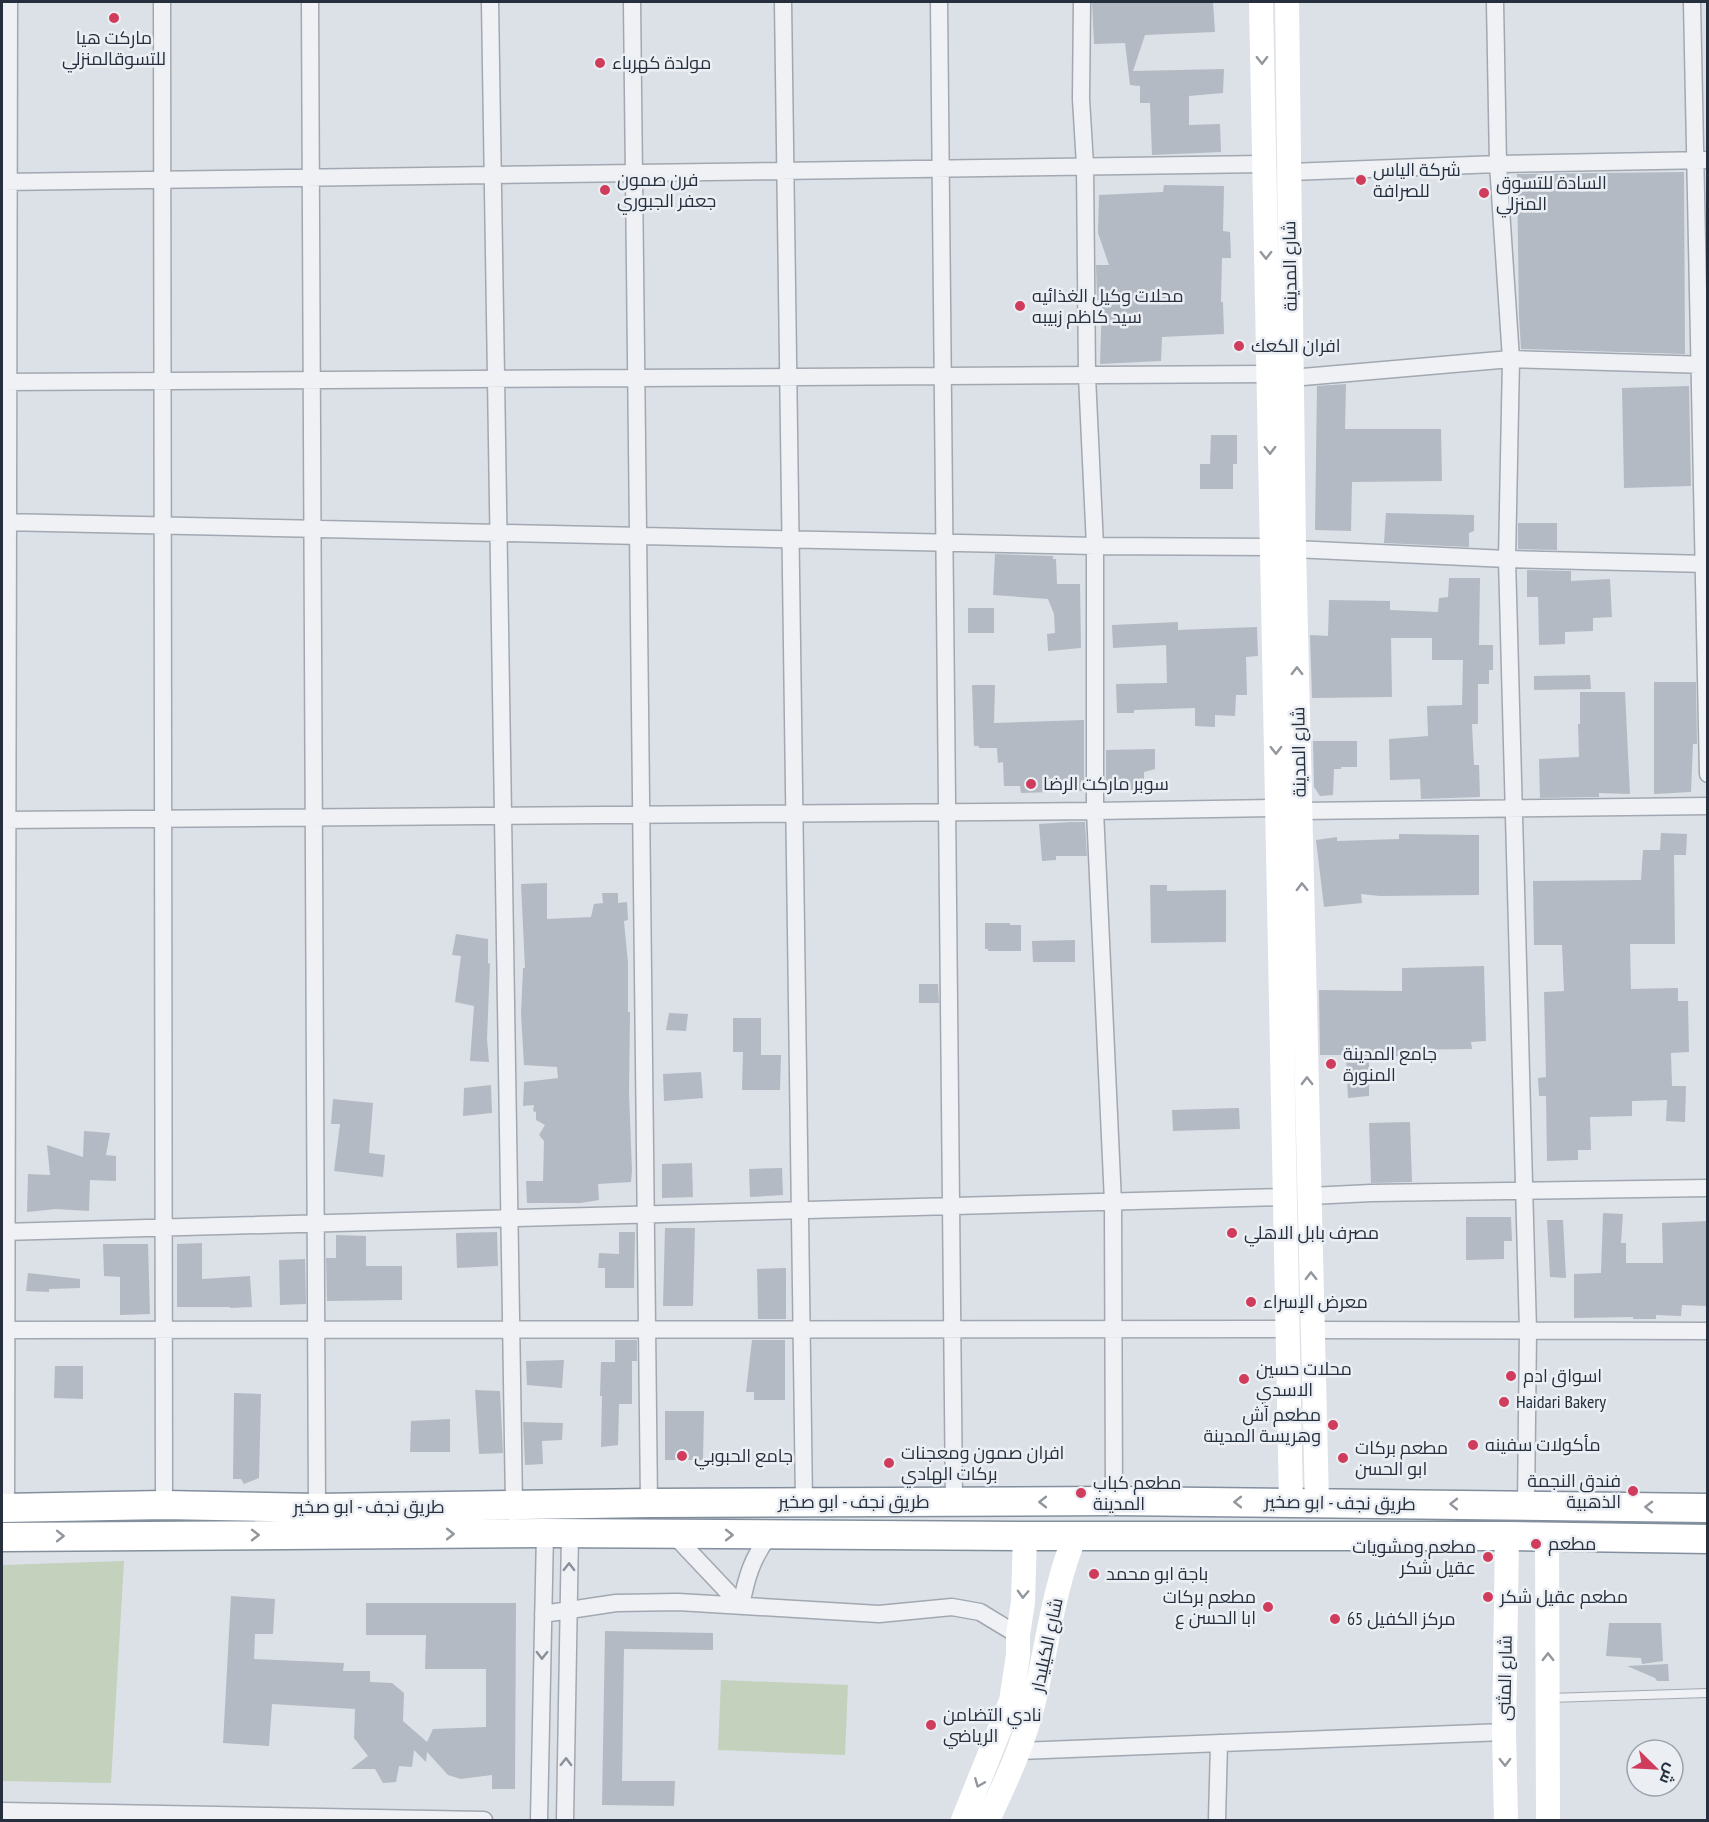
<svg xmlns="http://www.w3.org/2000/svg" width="1709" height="1822" viewBox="0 0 1709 1822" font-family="'PT Sans Narrow',Cairo,sans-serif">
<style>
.green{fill:#c3d1bd}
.building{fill:#b3bac3}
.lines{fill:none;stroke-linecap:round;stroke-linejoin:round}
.service-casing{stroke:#a2a8b1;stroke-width:10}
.minor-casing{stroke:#a2a8b1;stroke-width:19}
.trunk-casing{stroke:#838f9d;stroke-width:31}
.service{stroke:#eff1f5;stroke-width:8}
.minor{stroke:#eff1f5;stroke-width:16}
.secondary{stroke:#fff;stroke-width:24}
.trunk{stroke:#fff;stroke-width:28}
.oneway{stroke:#92979e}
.oneway2{stroke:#8a9099}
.poi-dot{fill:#d03c5b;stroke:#ebeff4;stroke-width:2}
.labels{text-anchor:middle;stroke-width:5;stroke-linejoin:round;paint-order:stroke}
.poi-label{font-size:18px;fill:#262f3d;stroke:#ebeff4;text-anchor:start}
.street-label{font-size:18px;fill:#262f3d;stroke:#ebeff4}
</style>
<rect width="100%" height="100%" fill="#dce1e7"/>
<path class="green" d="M124,1561L111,1783L2,1781V1565Z
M721,1680L848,1685L845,1755L718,1750Z"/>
<path class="building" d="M1092,2H1213L1215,32L1145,35L1133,71L1224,69L1223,93L1189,96V125L1220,124L1221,152L1152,155L1150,103H1140V86L1130,85L1125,43L1094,44Z
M1684,172L1685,354L1521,349L1519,316L1517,174Z
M1164,185L1224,186L1223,231L1230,232L1231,258H1222L1221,302H1223L1224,334L1162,337L1161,361L1100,364L1102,300H1097L1096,265H1109L1098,233L1099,195L1163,192Z
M1346,384L1345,429H1441L1442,481L1352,482L1351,531L1315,530L1317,386Z
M1689,386L1691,486L1624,488L1622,388Z
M1211,435H1237V464H1233V489H1200V464H1210Z
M1386,513L1474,515V531L1469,533V547L1384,543Z
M1518,523H1557V550L1518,549Z
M995,554L1053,556V559H1056L1057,584H1080L1081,648L1048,651L1047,634L1055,633L1054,614L1048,599L993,595Z
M1527,570L1571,571V581L1610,579L1612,617L1593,618V631L1565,632V644L1539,645L1538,597H1527Z
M1449,578H1480L1479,645H1493V670H1489V684H1478V724H1472L1474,765H1479L1480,797L1421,799L1420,779L1390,780L1389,739L1428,736L1427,706L1462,705L1463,660H1432V638H1391L1392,697L1312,698L1310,635L1328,636L1329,600L1390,601V610L1438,612L1439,598L1448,597Z
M968,608H994V633H968Z
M1178,622V630L1257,627L1258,656L1246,657L1247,695H1236L1235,716L1215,715V727L1195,726V708L1134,710V713H1117L1116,684L1167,683L1166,645L1113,648L1112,625Z
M1590,675L1591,689L1534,690V676Z
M1654,682H1696L1697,744H1693L1691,792L1654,794Z
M972,685H995L994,723L1084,720V791L1021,793L1020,786H1004L1003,762L998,763L997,748H979V746H974Z
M1580,692H1625L1630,794L1599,793V797L1540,798L1539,759L1579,757L1578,724H1580Z
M1313,741H1357V767H1341V769H1334L1333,795L1320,796L1314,787Z
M1155,749V769L1144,772V790H1106V750Z
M1071,822H1085L1087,856H1056V860L1042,861L1039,824Z
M1661,833L1687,834L1686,855H1674L1675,944H1630L1631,989L1678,988V1001H1688L1689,1052L1671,1053L1672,1086H1686L1685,1122L1666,1121L1667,1100L1632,1101V1116L1590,1117L1591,1150H1578V1160L1547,1161L1546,1096H1539L1538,1078L1546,1077L1544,992L1564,991L1562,945H1534L1533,881L1641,880L1643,850H1660Z
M1399,834L1479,835V895L1380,896L1361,894L1362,903L1324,907L1316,840L1337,837V841L1399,839Z
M547,883V919L591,917L594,904L603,903L602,893H618V903L627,902L628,920L624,921L628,963V1012H630L629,1093L632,1171L631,1182L598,1184L599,1200L580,1203H527L526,1181H543L544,1141L539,1135L545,1125L536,1120V1112L533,1111L534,1105L523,1106L524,1082L558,1078L557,1067L524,1065L521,1014L523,968H525L521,884Z
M1150,885H1167V891L1226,890V942L1151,943Z
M985,923H1010V925H1021V951H988V949H985Z
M456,934L488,939V963L490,964L487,1039L489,1062L470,1061L474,1006L455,1002L461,956L452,955Z
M1075,940V962H1033L1032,941Z
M1484,966L1486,1041L1471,1042L1472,1049L1399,1050V1056L1369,1055V1096L1348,1098L1346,1055H1320L1319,990L1402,991V968Z
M919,984H938L939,1003H919Z
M669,1013L688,1014L686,1031L666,1030Z
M733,1018H761V1055H781L780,1090H742L743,1052H733Z
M701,1072L703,1098L664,1101L663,1074Z
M491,1085L492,1113L463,1116L464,1088Z
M333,1099L373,1103L369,1153L385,1155L383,1177L334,1171L340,1124H331Z
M1239,1108L1240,1129L1173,1131L1172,1110Z
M1410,1122L1412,1182L1371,1183L1369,1123Z
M84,1131L110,1133L106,1155L116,1156V1181L90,1180L89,1211L56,1209L27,1212L28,1174L50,1175L47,1145L83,1157Z
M692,1163L693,1197L662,1198V1164Z
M782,1168L783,1195L750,1197L749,1169Z
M1603,1213L1623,1214L1621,1243H1626V1263H1663L1662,1223L1707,1221V1306L1682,1305L1681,1316L1656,1315V1319H1633V1317L1574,1318V1274L1601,1273Z
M1466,1217H1511L1512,1241H1504V1259L1466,1260Z
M1547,1220H1563L1566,1278L1550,1277Z
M665,1228H695L693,1306H663Z
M497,1232L498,1266L457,1268L456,1233Z
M619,1232H635L634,1288H605V1268H598L599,1253L619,1254Z
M336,1235L366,1236V1266H402V1300L327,1301L326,1258H336Z
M202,1243V1279L250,1276L252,1307L230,1308V1307H177V1244Z
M103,1244H148L150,1314L120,1315V1277L104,1276Z
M305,1259L306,1304L280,1305L279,1260Z
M786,1268V1319H758L757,1269Z
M28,1273L80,1279V1288L49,1289V1292L26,1291Z
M615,1340H637V1361H632V1404H619L618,1445L601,1447L602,1396H600L601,1362H615Z
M752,1340H785V1400H754V1392H746Z
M564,1360L562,1388L527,1385L526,1361Z
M55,1366H83V1399L54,1398Z
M475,1390L500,1391L503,1453L479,1454Z
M234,1393L261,1394L259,1478L244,1484L241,1479H233Z
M665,1411H704L703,1460H665Z
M450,1419V1452H410L411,1421Z
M523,1422L563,1423L562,1440L542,1441L543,1464L525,1465Z
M231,1596L275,1599L273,1634H255L254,1659L344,1663L343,1671H370V1682L392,1683L404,1693L403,1721L427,1742L433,1729L486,1727V1669H425L426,1635H366V1603H516L515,1789H492V1775L461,1779L448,1775L427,1752L426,1762L414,1750L412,1767L399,1766L396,1782L383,1783L375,1769H351L368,1756L354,1738L355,1709L272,1704L269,1746L223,1743Z
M1609,1623H1661L1663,1661L1642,1664L1641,1658L1606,1656Z
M605,1631L713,1633V1650L624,1649L622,1781H675L674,1806L602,1805Z
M1668,1664L1669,1681H1657L1655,1678L1627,1666Z"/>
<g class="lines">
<g class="service-casing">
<path id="service" d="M1549,1698L1708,1693"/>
</g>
<g class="minor-casing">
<path id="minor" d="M162,2L164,1505
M310,2L317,1508
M490,2L514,1505
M632,2L649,1503
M783,2L804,1502
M939,2L954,1503
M1082,2L1081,99L1085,165L1087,376L1095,546V811L1113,1202L1114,1501
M1495,2L1498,164L1511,359L1507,559L1528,1331L1526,1505
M1692,2L1708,774
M1290,172L1498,164L1708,160
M2,182L1264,164
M1291,378L1511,359L1708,365
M2,382L1269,374
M2,522L1095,546L1272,547
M1294,549L1507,559L1708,564
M1300,811L1708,806
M2,820L1095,811L1277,808
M1310,1196L1371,1193L1708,1188
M2,1232L1285,1197
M2,1330L1287,1329
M1312,1330L1708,1331
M6,1508L9,2
M673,1534L741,1606
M741,1606C746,1579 752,1557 770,1535
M543,1614L616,1603L678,1602L879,1614L952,1607L980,1612L1018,1635
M1020,1751L1504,1732
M2,1811L484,1820
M539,1820L545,1533
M565,1820L570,1534
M1217,1820L1219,1743"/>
</g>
<g class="trunk-casing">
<path id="trunk" d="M2,1508L164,1505L317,1508L649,1503L1114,1501L1708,1508
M2,1537L545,1533L1025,1536H1507L1708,1539"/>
</g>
<use href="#service" class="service"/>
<use href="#minor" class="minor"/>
<path class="secondary" d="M1261,2L1291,1502
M1287,2L1294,549L1317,1503
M1547,1537L1548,1820
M963,1820L1011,1701L1018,1655V1635L1023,1602L1025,1536
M988,1820C1005,1783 1023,1746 1033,1705C1047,1649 1053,1589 1075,1536
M1506,1820L1504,1732L1507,1536"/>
<use href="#trunk" class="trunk"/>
</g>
<defs><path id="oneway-chevron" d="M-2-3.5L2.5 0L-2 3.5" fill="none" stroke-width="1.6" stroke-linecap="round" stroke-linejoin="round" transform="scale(1.5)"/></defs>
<g class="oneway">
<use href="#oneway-chevron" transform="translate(1262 60) rotate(89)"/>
<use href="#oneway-chevron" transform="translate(1266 255) rotate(89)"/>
<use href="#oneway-chevron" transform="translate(1270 450) rotate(89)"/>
<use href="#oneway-chevron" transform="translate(1297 671) rotate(-91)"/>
<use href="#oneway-chevron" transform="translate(1276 750) rotate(89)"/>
<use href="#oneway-chevron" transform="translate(1302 887) rotate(-91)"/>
<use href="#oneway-chevron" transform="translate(1307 1081) rotate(-91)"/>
<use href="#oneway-chevron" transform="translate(1311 1276) rotate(-91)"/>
<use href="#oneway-chevron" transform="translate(1043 1502) rotate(180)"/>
<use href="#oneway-chevron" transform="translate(1238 1502) rotate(-180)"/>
<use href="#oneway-chevron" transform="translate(1454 1504) rotate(-179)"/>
<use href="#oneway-chevron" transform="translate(1649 1507) rotate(-179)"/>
<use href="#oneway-chevron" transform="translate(450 1534)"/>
<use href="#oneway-chevron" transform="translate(255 1535)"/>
<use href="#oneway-chevron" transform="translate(729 1535)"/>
<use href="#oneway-chevron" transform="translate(60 1536)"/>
<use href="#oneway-chevron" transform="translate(1023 1594) rotate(92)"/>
<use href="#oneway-chevron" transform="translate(1548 1657) rotate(-90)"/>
<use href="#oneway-chevron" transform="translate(1505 1762) rotate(89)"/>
<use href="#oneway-chevron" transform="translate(979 1783) rotate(112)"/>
</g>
<g class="oneway2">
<use href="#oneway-chevron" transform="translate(569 1567) rotate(-89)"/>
<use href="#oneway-chevron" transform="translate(542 1655) rotate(91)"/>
<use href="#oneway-chevron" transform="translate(566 1762) rotate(-89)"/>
</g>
<g class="poi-dot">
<circle cx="114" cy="18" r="6"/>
<circle cx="600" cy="63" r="6"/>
<circle cx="1361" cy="180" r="6"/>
<circle cx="605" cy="190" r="6"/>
<circle cx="1484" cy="193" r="6"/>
<circle cx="1020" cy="306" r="6"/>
<circle cx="1239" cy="346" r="6"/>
<circle cx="1031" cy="784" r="6"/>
<circle cx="1331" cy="1064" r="6"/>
<circle cx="1232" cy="1233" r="6"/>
<circle cx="1251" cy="1302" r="6"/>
<circle cx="1511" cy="1376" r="6"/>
<circle cx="1244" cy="1379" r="6"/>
<circle cx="1504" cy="1402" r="6"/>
<circle cx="1333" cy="1425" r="6"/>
<circle cx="1473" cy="1445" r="6"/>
<circle cx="682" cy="1456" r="6"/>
<circle cx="1343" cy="1458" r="6"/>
<circle cx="889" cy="1463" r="6"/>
<circle cx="1633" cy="1491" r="6"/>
<circle cx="1081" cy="1493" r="6"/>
<circle cx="1536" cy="1544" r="6"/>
<circle cx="1488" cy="1557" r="6"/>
<circle cx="1094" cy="1574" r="6"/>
<circle cx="1488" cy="1597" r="6"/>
<circle cx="1268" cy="1607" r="6"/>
<circle cx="1335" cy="1619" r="6"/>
<circle cx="931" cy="1725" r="6"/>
</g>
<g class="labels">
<g class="poi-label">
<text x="114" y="44" text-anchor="middle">ماركت هيا<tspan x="114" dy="21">للتسوقالمنزلي</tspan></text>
<text x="612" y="69">مولدة كهرباء</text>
<text x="1373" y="176">شركة الياس<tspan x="1373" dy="21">للصرافة</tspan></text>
<text x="617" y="186">فرن صمون<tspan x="617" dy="21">جعفر الجبوري</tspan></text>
<text x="1496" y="189">السادة للتسوق<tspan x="1496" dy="21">المنزلي</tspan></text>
<text x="1032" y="302">محلات وكيل الغذائيه<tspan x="1032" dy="21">سيد كاظم زبيبه</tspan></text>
<text x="1251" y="352">افران الكعك</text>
<text x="1043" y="790">سوبر ماركت الرضا</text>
<text x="1343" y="1060">جامع المدينة<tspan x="1343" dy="21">المنورة</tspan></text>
<text x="1244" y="1239">مصرف بابل الاهلي</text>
<text x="1263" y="1308">معرض الإسراء</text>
<text x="1256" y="1375">محلات حسين<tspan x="1256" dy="21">الاسدي</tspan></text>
<text x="1523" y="1382">اسواق ادم</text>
<text x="1516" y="1408">Haidari Bakery</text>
<text x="1321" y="1421" text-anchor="end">مطعم آش<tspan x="1321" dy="21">وهريسة المدينة</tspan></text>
<text x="1485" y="1451">مأكولات سفينه</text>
<text x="1355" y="1454">مطعم بركات<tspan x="1355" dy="21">ابو الحسن</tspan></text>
<text x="901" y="1459">افران صمون ومعجنات<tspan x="901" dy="21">بركات الهادي</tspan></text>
<text x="694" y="1462">جامع الحبوبي</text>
<text x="1621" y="1487" text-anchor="end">فندق النجمة<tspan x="1621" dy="21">الذهبية</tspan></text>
<text x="1093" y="1489">مطعم كباب<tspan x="1093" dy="21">المدينة</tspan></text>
<text x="1548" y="1550">مطعم</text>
<text x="1476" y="1553" text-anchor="end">مطعم ومشويات<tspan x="1476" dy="21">عقيل شكر</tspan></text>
<text x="1106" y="1580">باجة ابو محمد</text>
<text x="1256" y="1603" text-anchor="end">مطعم بركات<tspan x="1256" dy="21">ابا الحسن ع</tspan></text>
<text x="1500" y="1603">مطعم عقيل شكر</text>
<text x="1347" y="1625">مركز الكفيل 65</text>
<text x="943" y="1721">نادي التضامن<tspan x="943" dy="21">الرياضي</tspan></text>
</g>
<g class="street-label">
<text transform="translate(1290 266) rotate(-91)" y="6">شارع المدينة</text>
<text transform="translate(1299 752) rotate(-91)" y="6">شارع المدينة</text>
<text x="854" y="1508">طريق نجف - ابو صخير</text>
<text transform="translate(1340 1503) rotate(1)" y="6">طريق نجف - ابو صخير</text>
<text x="369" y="1513">طريق نجف - ابو صخير</text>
<text transform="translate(1047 1645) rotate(-78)" y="6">شارع الكيليدار</text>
<text transform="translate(1505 1678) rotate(-89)" y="6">شارع المثنى</text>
</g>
</g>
<rect width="1709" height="1822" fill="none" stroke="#262f3d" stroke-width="6"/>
<g transform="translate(1655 1768) rotate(114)"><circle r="28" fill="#ebeff4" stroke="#9ca2ab" stroke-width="1.5"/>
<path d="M0-4.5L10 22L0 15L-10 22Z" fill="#d03c5b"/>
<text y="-9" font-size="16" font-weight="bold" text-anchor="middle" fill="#262f3d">ش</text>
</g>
</svg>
